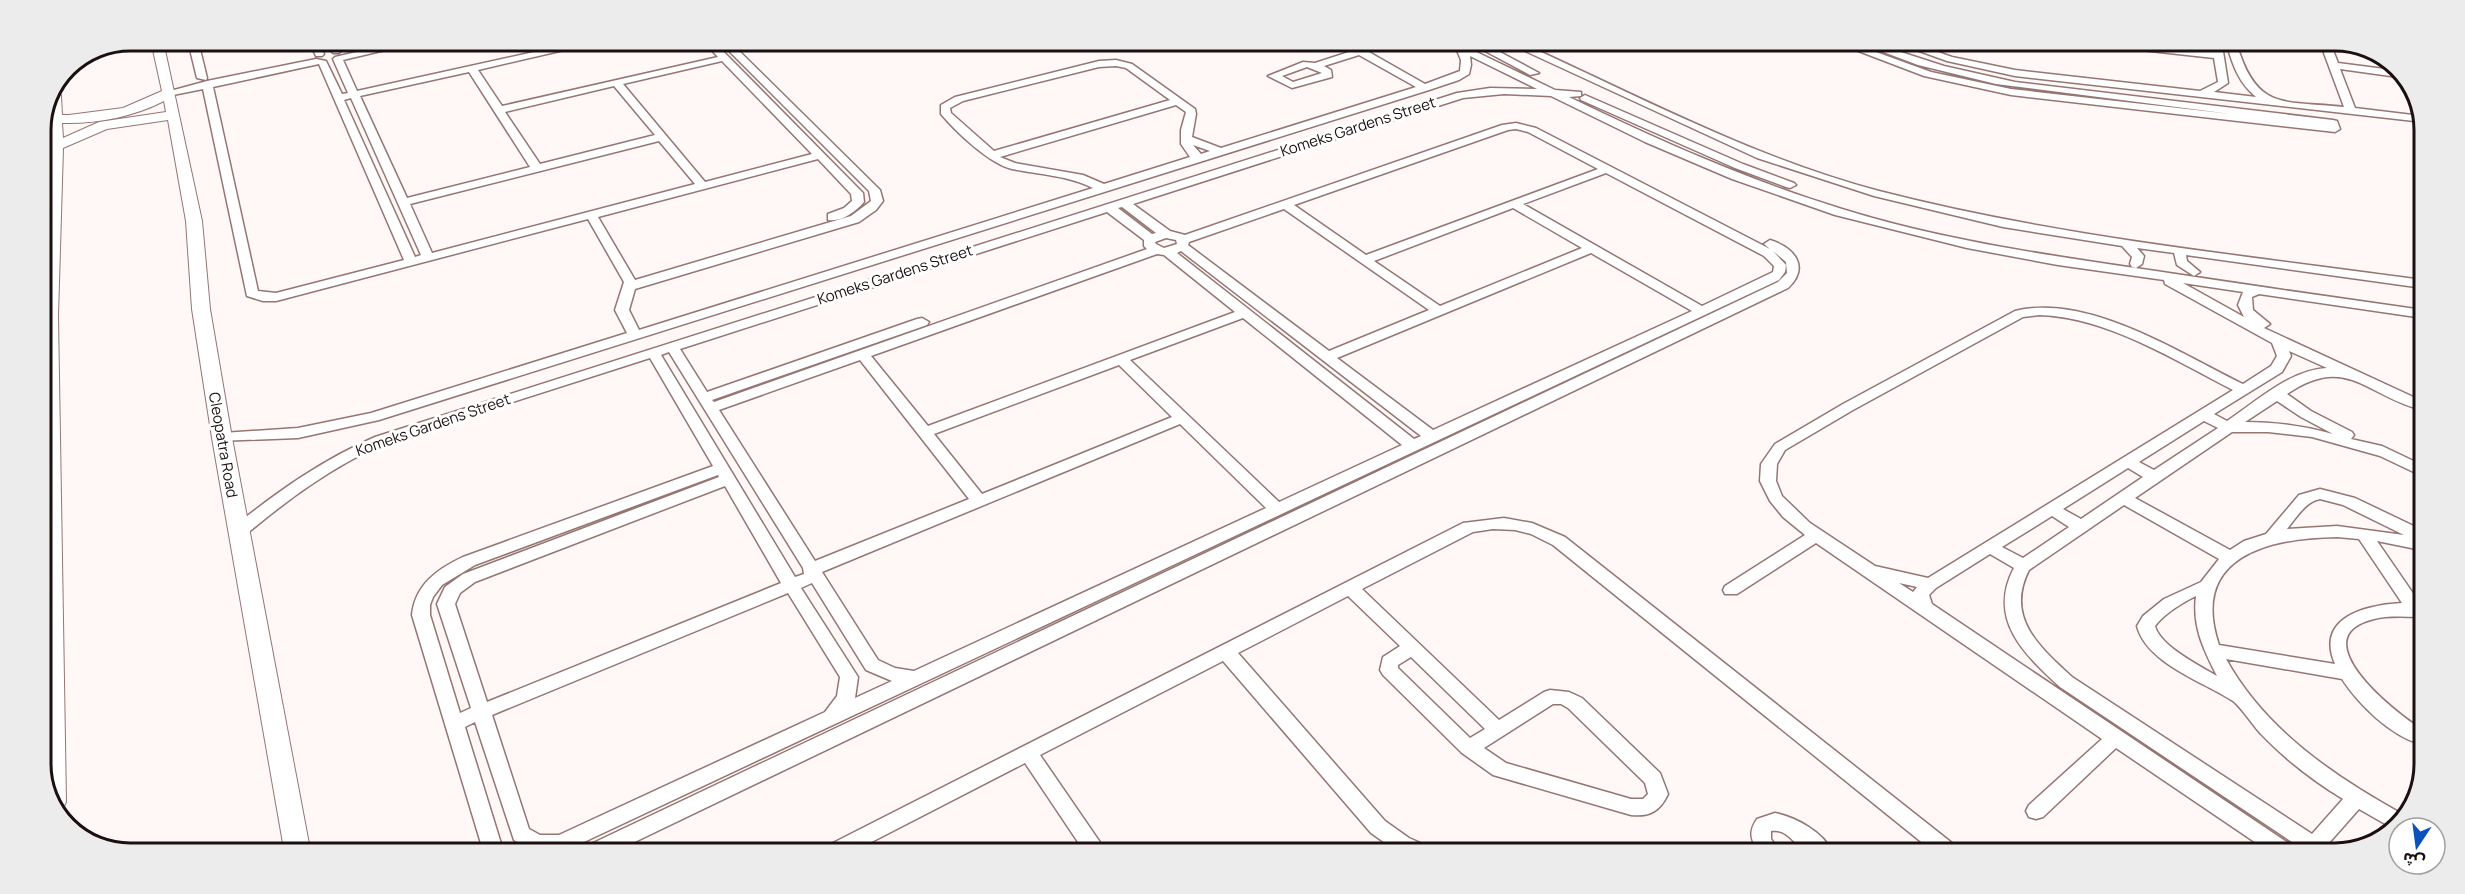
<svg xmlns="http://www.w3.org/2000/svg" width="2465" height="894" viewBox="0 0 2465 894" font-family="Manrope,'Noto Sans Arabic',sans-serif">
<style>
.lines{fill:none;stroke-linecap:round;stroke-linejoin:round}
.minor-casing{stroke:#957673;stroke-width:3}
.major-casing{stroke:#957673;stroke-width:2}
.minor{fill:#fff;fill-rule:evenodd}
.major{fill:#fff;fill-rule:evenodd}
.labels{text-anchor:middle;stroke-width:6;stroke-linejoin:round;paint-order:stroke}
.street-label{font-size:15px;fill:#1b0f0f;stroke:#fff}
.rim{fill:none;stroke:#1b0f0f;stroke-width:3}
</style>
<rect width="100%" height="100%" fill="#fff8f7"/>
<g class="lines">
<g class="minor-casing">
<path id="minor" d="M188,41H198L207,78L206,80L197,78Z
M309,41H319L324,54L322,56H316Z
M326,41H336L341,51L339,53H333Z
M404,41H423L343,60L357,91L584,41H603L478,70L502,106L718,57L704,42H714L863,193L864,202C855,212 842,222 828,220V214L844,208L852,201L851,194L818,159L598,217L635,280L851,216L871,201L869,191L720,42H730L880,190L883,201L876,210L859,222L635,289L629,310L639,330L1093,188C1066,175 1040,175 1012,169C990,164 956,132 941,114V105L955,97L1099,61L1116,60L1132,64L1195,109L1196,114L1192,137L1221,148L1416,87L1359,55L1324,66L1331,70L1332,77L1292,88L1268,76L1303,62L1315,63L1352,51L1341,43H1353L1425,84L1460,71L1461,60L1456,48L1464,46L1555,90L1581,92V96L1569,97C1658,140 1747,180 1842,209C1941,240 2046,255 2149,270C2240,284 2332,297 2423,310V318L2259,294L2252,297L2253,310L2270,324L2264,328L2422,401V410C2366,396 2347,353 2287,394L2311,411L2352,432L2354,435L2351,439L2382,446L2422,465V476L2380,456L2312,437L2268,432H2232L2135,498L2230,550L2244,541L2266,534L2299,495L2320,489L2355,498L2422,530L2421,550L2377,541L2421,605V617C2405,617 2390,615 2374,619C2300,637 2394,712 2420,728V744C2390,735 2359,705 2342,679L2226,659C2265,730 2335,777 2404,815L2394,829L2359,809L2328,844L2335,853L2307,852L2060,687C2024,654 1987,619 2014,568L1990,554L1936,588L1929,595L1932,604L2294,847L2297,853H2271L2116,748L2043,817L2036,819L2029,817L2026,811L2029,805L2102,739L1816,543L1737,594H1725L1723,590L1725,586L1805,535L1783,517L1770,501L1760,481L1761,464L1775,444L1843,404L2015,311C2088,293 2179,353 2243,384L2271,366L2277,356L2272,343L2165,284L2164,280L2058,265L1967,248L1835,215L1732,179L1645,142L1551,96L1504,94L1463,98L1133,204L1170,231L1185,235L1502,125L1516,123L1536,128L1770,249L1764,244L1770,240C1795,248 1810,267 1788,288L618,850H588L591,844L1778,282L1787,273L1786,262L1773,251L1786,265L1785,272L1779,280L567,850H530L514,840L475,722L465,727L503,850H483L412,615C415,585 437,569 463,557L713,466L650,358L385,443C332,467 288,499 244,536H232L230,532L232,528C277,492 322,460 375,437L1457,93L1490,88L1537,89L1470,56L1471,65L1469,74L1459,80L1429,90L379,420L298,438L217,441L215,438L217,435L222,433L298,428L371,413L627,333L615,310L624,282L588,219L276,301H263L247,296L203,89L168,96L163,93L207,81L316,59L326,61L342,94L348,93L333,59L335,57ZM722,61L812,154L705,182L623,84ZM319,64L404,260L276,293L258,291L213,87ZM1116,66L1126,68L1170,100L994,151L951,113L950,108L963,101L1099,67ZM1307,67L1322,73L1293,82L1282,76ZM469,72L530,167L407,198L360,96ZM614,86L655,135L540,164L505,112ZM351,98L421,255L415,257L344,100ZM1176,105L1186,112L1181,130V144L1190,157L1104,184L1083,175L1015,163L1000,157ZM1516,129L1528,132L1598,169L1366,255L1294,205L1508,130ZM659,141L695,184L432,253L410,204ZM1193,145L1210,151L1201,154ZM1606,173L1764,256L1774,266L1773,272L1702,306L1523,204ZM1122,207L1156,233L1152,234L1118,208ZM1513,208L1582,248L1440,306L1374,261ZM1284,209L1429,310L1329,351L1188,245L1189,242ZM1107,212L1144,240V246L1147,249L714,402L712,400L927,325L929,322L922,318L917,319L707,392L680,349ZM1166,238L1176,240L1177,244L1164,248L1156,244L1155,242ZM1181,251L1421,436L1414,439L1177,253ZM1591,253L1692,311L1433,430L1337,358ZM1157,254L1164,255L1235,312L928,426L871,356ZM2183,283L2243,292L2238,305L2244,317ZM2039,315C2107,317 2174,360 2233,390L1928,578L1875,566L1810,523L1782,496L1776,481L1777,464L1785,450L1853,410L2023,317ZM1243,318L1402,445L1279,502L1130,360ZM2289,351L2327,368C2290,370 2257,401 2227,421L2214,414L2282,372L2291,356ZM669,352L803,568L804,574L795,577L661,355ZM860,360L969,499L815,561L719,410ZM1119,365L1172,417L982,494L934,434ZM2277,401L2301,417L2333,434C2304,426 2275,422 2245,422ZM2204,421L2218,428L2154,470L2139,462ZM1180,424L1266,508L914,671L895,668L878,660L822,572ZM2128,468L2143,477L2081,519L2063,509ZM718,475L719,477L463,574L445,587L437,604L471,708L460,713L430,615V605L433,597L442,585L475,565ZM725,486L781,583L487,702L455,604L460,593L475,582ZM2320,499L2343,505L2404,535L2337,526L2287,529C2296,518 2305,502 2320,499ZM2124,505L2219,559L2201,582L2164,599L2143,616L2137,626C2146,663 2204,682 2233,701C2241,707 2252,724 2260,733C2284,758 2313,781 2343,799L2312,834L2072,677C2039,647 2005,617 2029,570ZM2052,516L2069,527L2023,558L2002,547ZM2337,537L2359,539L2402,603C2366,605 2315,617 2335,664L2219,645C2189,556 2269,538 2337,537ZM812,583L866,670L892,681L855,698L858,677L801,588ZM1899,583L1917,587L1913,592ZM788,593L840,677L837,696L825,712L559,835H540L529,829L492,715ZM2196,596C2192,627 2204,650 2217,676C2200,666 2160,646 2155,626C2165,613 2182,603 2196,596Z
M896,42H943L916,49Z
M1470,43H1483L1539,73L1530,75Z
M1508,43H1522C1638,96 1754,158 1879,191C2057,237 2241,255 2423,280V288L2186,255L2187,261L2200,272L2194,276L2177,265L2174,253L2137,248L2144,256L2142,264L2136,268L2132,267L2130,264L2132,257L2122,246L2003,227L1874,196L1757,158Z
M1840,44H1854L1931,72L2011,89L2231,114L1996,84L1918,65L1862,44H1876L1944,66L2015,82L2333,120L2337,121L2340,129L2335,132L2011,95L1924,76Z
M1900,44H1915L1952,57L2015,70L2200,91L2218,82L2214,58L2123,48L2118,45H2146L2213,52L2212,45H2222L2228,83L2214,92L2256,97C2239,83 2233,66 2227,45H2237C2257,112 2284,100 2344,107L2321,45H2331L2338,63L2400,71L2406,75L2405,78L2340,69L2355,108L2421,116L2423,122L2015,76L1947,61Z
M1585,95L1743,164L1794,183L1796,185L1790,188L1786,187L1735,168L1581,100L1580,98Z
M1504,518L1532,523L1565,537L1957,847L1960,853H1935L1553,545L1531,534L1515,530L1493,529L1473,532L1362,589L1499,720L1544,692L1550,690L1569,692L1582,698L1660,773L1668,794C1660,811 1650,817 1631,815L1493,775L1462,753L1383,675L1380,670L1383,657L1400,646L1348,596L1238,653L1385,821L1409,838L1427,846L1430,852H1398L1371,833L1223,661L1040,755L1106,851H1084L1025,763L856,850H828L831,844L1463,523ZM1411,657L1485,729L1470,738L1398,668V665ZM1553,704H1561L1568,708L1645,783L1648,794L1643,799H1631L1506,763L1484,748Z
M1775,813C1795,817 1824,832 1832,852C1825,852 1813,855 1808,852C1794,846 1788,828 1771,831V839L1780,852H1758C1751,839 1748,832 1757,819Z"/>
</g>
<g class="major-casing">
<path id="major" d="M151,41H163L202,221L210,309L232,438L310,849H284L212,438L192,309L186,221L168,120L107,129L63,148L58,316L66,802L62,810L57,811L41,770V310L49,146L48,109L56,91L61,95L62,115H69L123,108L162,91ZM164,101L166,112L99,122L63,138L62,123C96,124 133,117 164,101Z"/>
</g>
<use href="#minor" class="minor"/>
<use href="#major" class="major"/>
</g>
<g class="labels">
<g class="street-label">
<text transform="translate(1358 127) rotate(-18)" y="5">Komeks Gardens Street</text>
<text transform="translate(895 275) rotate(-18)" y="5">Komeks Gardens Street</text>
<text transform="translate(433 425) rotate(-19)" y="5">Komeks Gardens Street</text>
<text transform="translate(223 445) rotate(80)" y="5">Cleopatra Road</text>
</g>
</g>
<path d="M0 0H2465V894H0ZM130 51H2335A79 79 0 0 1 2414 130V764A79 79 0 0 1 2335 843H130A79 79 0 0 1 51 764V130A79 79 0 0 1 130 51Z" fill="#edecec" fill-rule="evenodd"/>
<path class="rim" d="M130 51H2335A79 79 0 0 1 2414 130V764A79 79 0 0 1 2335 843H130A79 79 0 0 1 51 764V130A79 79 0 0 1 130 51Z"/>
<g transform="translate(2417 846) rotate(193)"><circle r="28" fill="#ffffff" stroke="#a49f9f" stroke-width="1.5"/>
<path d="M0-4.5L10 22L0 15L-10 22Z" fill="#0b50bb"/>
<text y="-9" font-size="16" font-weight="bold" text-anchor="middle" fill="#1b0f0f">ش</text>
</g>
</svg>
